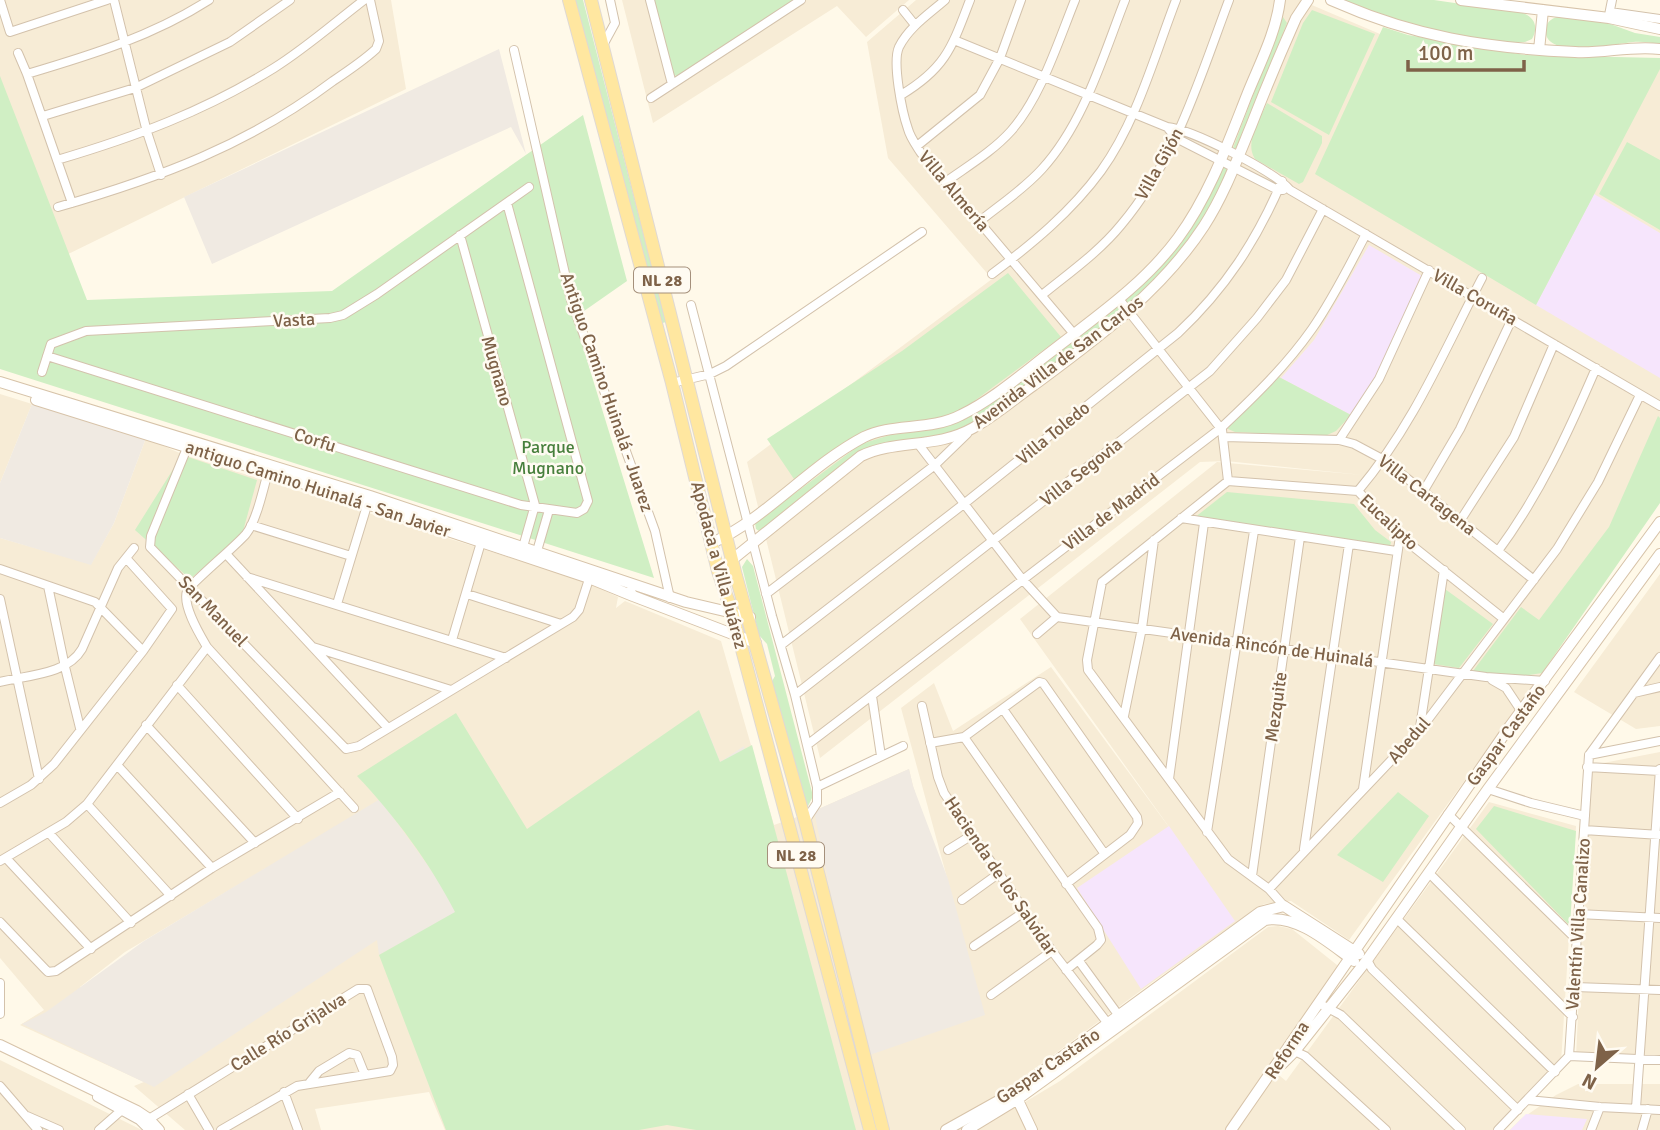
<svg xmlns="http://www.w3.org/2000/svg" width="1660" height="1130" viewBox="0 0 1660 1130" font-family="Signika,sans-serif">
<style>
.residential{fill:#f7ecd6;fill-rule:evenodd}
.industrial{fill:#f0eae2}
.education{fill:#f6e5fc}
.green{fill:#d0efc4}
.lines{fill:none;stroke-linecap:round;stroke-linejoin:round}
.street-casing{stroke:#d3c2ac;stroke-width:10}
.secondary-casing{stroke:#d7c3a9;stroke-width:12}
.primary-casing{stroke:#e0d9d3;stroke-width:14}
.street{stroke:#fff;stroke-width:8}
.secondary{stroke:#fff;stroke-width:10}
.primary{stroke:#ffe7a0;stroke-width:12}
.labels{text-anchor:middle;stroke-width:5;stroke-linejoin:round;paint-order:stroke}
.shield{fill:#fffbf2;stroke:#a5907b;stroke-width:2}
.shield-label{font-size:16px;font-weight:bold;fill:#7e6248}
.street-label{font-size:18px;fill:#7e6248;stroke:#fffbf2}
.park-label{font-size:18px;fill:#477f3c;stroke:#fffbf2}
</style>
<rect width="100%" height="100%" fill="#fff9e9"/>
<path class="residential" d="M0,0H391L406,89L58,259L0,94Z
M622,0H909L866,37L837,6L653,123Z
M916,0H1300L1380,34L1520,59L1660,62V497L1542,674L1349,940L1291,901L1264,904L1238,921L1143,989L1015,1083L1025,1102L1060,1081L1268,927L1278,926L1292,929L1342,969L1274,1071L1286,1081L1489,802L1576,826L1561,1063L1493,1130H445L429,1092L315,1109L321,1130H185L134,1086L144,1082L20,1025L44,1010L0,958V538L91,564L114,523L146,438L184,455L581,580L618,597L616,608L625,601L721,641L774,825L814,811L909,769L913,786L982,1007L901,708L934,683L953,731L1051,667L1177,838L1020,619L1217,462L1363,475L1226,461L1200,462L820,758L747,462L992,279L888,158L867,42ZM339,825L80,988V987L125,952Z
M0,394L32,404L0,483Z
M1660,574V726L1636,729L1574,692Z
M1660,752V1060L1576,1057L1587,825L1593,765Z
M0,1060L142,1130H0Z
M1578,1084H1660V1130H1510L1521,1119L1556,1095Z"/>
<path class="industrial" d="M499,49L526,154L511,127L212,264L184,197Z
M32,404L146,438L114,523L91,565L0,538V483Z
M703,718L720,762L744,746L762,839L455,913L379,955L377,940L154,1087L22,1024L46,1012L144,941L380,799L442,885Z
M909,769L913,786L948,879L985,1015L864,1057L814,811Z"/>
<path class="education" d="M1594,194L1660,233V378L1536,305Z
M1369,245L1422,276L1379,375L1351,415L1281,378L1314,340Z
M1169,826L1235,921L1141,989L1077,888Z
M1526,1114L1587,1119L1582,1130H1510Z"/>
<path class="green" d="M573,0H583L666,322L659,324Z
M653,0H797L677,76L674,75Z
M1336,0H1434L1523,13C1536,18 1538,28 1532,39L1525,42C1469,47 1389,20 1336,0Z
M1312,10L1375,34L1329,135L1271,102L1303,23Z
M1561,16L1602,21L1635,33L1660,37V44C1651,43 1642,41 1633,42C1614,44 1542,60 1546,29C1547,20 1553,18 1561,16Z
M1283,17L1287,23L1236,148H1233Z
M1383,27L1408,35L1525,55L1660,58V69L1536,305L1315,174Z
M0,76L87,300L332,291L583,115L627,281L574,318L654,578L0,369Z
M1267,103L1322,136V143L1303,182L1299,184L1255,159C1244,142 1260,119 1267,103Z
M1627,142L1660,160V230L1599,194Z
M1224,167L1228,171L1208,212L1189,242L1136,301L1095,333L994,410L967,428L946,436L881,445L759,531L756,529L755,523L861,444L890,435L931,430L957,423L977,413L1097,321L1145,281Z
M1008,273L1061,337L954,416L858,435L794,479L767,439L902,351Z
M1279,377L1351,415L1336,431L1325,436L1235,432L1228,429L1229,425Z
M1658,416L1660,418V503L1542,673L1509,678L1473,671L1521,607L1539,620L1609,527Z
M182,455L257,480L242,535L190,579L135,530Z
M1227,492L1354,504L1375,530L1391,542L1390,547L1194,518Z
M747,559L753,566L813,796L807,808L771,683L775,676L767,644L759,635L742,567Z
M1445,589L1493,624L1459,668L1433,664Z
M699,710L720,762L752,745L856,1130H696L667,1125L639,1130H446L379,955L455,912C430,863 395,816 357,776L456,713L527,829Z
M1398,792L1429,816L1383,882L1337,855Z
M1494,806L1576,831L1570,926L1476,829Z"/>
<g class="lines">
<g class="street-casing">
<path id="street" d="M0,0L10,32L107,0
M114,0L147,132L161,175
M650,0L672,84
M945,0C929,14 909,27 899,47C892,62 902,112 908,129C910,137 916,145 921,153L1074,334
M903,10L915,25
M1610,12L1660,19
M1609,15L1612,0
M954,40L1167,127C1191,129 1274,171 1290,190L1660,406
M603,45L615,23L610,0
M514,50L571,300L655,531L670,598
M18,53L27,74L72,203
M27,74C91,55 153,36 209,0
M901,95C946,68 952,47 970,0
M651,98L801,0
M43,116L135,88L230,42L290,0
M1167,127L1176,138L1278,190H1283
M917,146L980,95L1000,58L1021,0
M57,160C135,137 205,111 274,68C306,48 334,23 364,0
M947,181C968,166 993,151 1011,131C1041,97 1058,42 1075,0
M58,207C159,178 248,145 333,81C348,71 363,61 376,49L379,41L370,0
M980,221C1001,204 1024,189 1042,169C1084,123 1103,56 1125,0
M460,235L535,505L523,547
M992,274C1032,244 1071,212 1101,171C1137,121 1154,57 1176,0
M1042,295C1069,273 1099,252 1121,225C1176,160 1200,77 1229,0
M1119,299L1222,430L1228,481
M691,305L772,616L795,695L817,787
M47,356L521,505L577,513L584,509L588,501L507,203
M42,372L51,344L86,331L330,318L343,315L377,294L529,187
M672,383L710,374L726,366L922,232
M1224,437L1339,440L1354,444L1384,460L1534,580
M1339,440L1379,379L1429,270
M189,443L151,536L150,547L346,749L359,746L573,617L579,610L590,576
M919,445L1022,579L1057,617
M269,468C264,486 257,520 246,534C236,546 190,584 187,591C182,606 200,635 207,647L354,808
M1358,491C1413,426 1443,353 1482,278
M1423,492L1460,429L1512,319
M1181,518L1396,551
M1460,521L1514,437L1554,344
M251,525L351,556
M537,551L549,510
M1498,551C1540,494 1568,433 1596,368
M227,555L387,727
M0,569L95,602L143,651
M247,577L506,658
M48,586L65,667L80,728
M467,594L561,624
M766,594L935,465L967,434
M0,599L39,779
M337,604L369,499
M1057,617L1486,677L1545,681
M1037,634L1057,617
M452,640L482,539
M781,645L965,503L1178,333C1225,289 1257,240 1282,181
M313,647L451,690
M1492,680L1506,688L1522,712
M0,682C27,675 67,675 82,649L118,568L134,548
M177,685L298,819
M1634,693L1660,687
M795,695L1210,371L1257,318L1286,280L1323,209
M872,696L881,756
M922,706L938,777L944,793L1052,951L1109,1025
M1003,709L1104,853
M1124,716L1142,628L1154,540
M146,725L255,843
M1420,727L1444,570
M964,737L1098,928L1101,940L1097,945L1066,970
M930,743L964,737L1039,682L1043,683L1137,817L1138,823L1130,835L1066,884
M807,745L1221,428C1254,397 1286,366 1312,329C1333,299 1349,266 1366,234
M1589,755L1660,741
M117,765L212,868
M1587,767L1660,771
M1169,779L1204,523
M1363,789L1400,536
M1488,789L1531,803L1585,816
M0,803L31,785L54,764L143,651L172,609L126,558
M87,804L171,896
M1448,814L1577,940
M805,821L817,803V787L903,746
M1584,830L1660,835
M1207,832L1254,531
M49,833L131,923
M1304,849L1349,544
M948,850L972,835
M6,858L91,949
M0,861L66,822L87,804L207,647
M1429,873L1573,1017
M1252,876L1300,537
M1269,889L1420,730L1557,549L1598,482L1640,395
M962,900L998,874
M1284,906L1269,889L1228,859L1088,670L1087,660L1102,582L1228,481L1358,491L1400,536L1504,619
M1578,914L1660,918
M1397,919L1555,1072
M0,922L45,969L48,972L56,971L212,868L340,792
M974,946L1024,912
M1367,960L1372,969L1518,1110
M1079,961L1122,1020
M0,983V1014
M1575,987L1660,990
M991,995L1052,951
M1324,1006L1341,1015L1461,1130
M1290,1049L1305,1056L1386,1130
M1569,1056L1660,1060
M310,1082L319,1071L349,1053L357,1055L365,1075
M0,1086L38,1130
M284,1092L298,1130
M188,1094L209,1130
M97,1097L139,1120L149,1130
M1528,1100L1600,1107L1660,1110
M1636,1108L1660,769
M27,1116L59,1130
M149,1119L358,989H367L392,1057L393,1065L390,1071L297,1086L221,1130
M99,1130L124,1108
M1498,1130L1569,1056L1589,755L1660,657
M1591,1130L1600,1107
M1642,1130L1648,1109"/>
</g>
<g class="secondary-casing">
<path id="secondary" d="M1331,0C1414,37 1485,48 1575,52C1603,54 1631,45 1660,49
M1461,0L1609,18L1660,29
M1539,50L1543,10
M0,382L370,496L686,602L750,617
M36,400L343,496L589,578L633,596
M712,543C768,517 809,466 864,437C891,423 931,431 961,415C994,399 1023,373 1052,351C1097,316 1144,284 1178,238C1209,196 1228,143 1247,95C1259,65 1276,33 1280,0
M718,571L861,456C896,439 936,449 973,428C995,416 1014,399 1034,385C1096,339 1161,292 1204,226C1224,195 1237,160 1251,126C1265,90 1280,54 1296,18L1308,0
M630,592L633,596L756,643
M0,1045L137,1111L149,1119L159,1130
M1282,1064L1295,1051L1367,960L1488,789L1660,554
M1015,1094L1032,1130
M946,1130L1014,1092L1260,912L1284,906L1359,954
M967,1130L1018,1099L1265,920C1297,914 1329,943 1354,961
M1231,1130L1510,726L1660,522"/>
</g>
<g class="primary-casing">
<path id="primary" d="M569,0L672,383L718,571L732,612L870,1130
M591,0L736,576L805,821L883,1130"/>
</g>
<use href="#street" class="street"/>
<use href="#secondary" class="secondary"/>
<use href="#primary" class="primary"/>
</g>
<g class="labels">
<g class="shield">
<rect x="634" y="267.5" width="56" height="25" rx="5"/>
<rect x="768" y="842.5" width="56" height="25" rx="5"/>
</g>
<g class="shield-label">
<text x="662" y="286">NL 28</text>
<text x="796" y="861">NL 28</text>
</g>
<g class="street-label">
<text transform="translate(1159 164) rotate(-61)" y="6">Villa Gijón</text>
<text transform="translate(954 191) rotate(50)" y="6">Villa Almería</text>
<text transform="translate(1475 297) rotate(30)" y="6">Villa Coruña</text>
<text transform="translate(294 320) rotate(-3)" y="6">Vasta</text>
<text transform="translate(1058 362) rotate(-37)" y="6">Avenida Villa de San Carlos</text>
<text transform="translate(497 371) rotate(74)" y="6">Mugnano</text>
<text transform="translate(607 392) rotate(71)" y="6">Antiguo Camino Huinalá - Juarez</text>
<text transform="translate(1053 433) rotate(-39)" y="6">Villa Toledo</text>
<text transform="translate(315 440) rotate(18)" y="6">Corfu</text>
<text transform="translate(1081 472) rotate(-38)" y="6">Villa Segovia</text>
<text transform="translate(318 489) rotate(18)" y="6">antiguo Camino Huinalá - San Javier</text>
<text transform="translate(1427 495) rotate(38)" y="6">Villa Cartagena</text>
<text transform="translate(1111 512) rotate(-37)" y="6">Villa de Madrid</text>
<text transform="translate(1389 522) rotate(43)" y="6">Eucalipto</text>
<text transform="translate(719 565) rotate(75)" y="6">Apodaca a Villa Juárez</text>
<text transform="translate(213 611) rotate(46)" y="6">San Manuel</text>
<text transform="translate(1272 647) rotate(8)" y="6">Avenida Rincón de Huinalá</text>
<text transform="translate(1276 707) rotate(-82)" y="6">Mezquite</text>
<text transform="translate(1506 735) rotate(-54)" y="6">Gaspar Castaño</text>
<text transform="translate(1409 740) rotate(-49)" y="6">Abedul</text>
<text transform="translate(1001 876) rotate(56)" y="6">Hacienda de los Salvidar</text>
<text transform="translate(1578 924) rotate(-86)" y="6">Valentín Villa Canalizo</text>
<text transform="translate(288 1032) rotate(-32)" y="6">Calle Río Grijalva</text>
<text transform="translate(1287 1050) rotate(-57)" y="6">Reforma</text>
<text transform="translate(1048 1066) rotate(-34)" y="6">Gaspar Castaño</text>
</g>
<g class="park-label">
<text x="548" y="453">Parque<tspan x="548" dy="21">Mugnano</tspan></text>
</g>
</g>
<g transform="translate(1597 1067) rotate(208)" stroke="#fffbf2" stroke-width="5" paint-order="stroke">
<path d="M0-5L12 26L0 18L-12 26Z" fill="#7e6248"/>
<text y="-10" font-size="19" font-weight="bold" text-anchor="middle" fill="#7e6248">N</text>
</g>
<path d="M1408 60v10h116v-10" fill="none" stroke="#7e6248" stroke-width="3.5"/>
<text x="1418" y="60" font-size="21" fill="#7e6248" stroke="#fffbf2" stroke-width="5" paint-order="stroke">100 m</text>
</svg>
